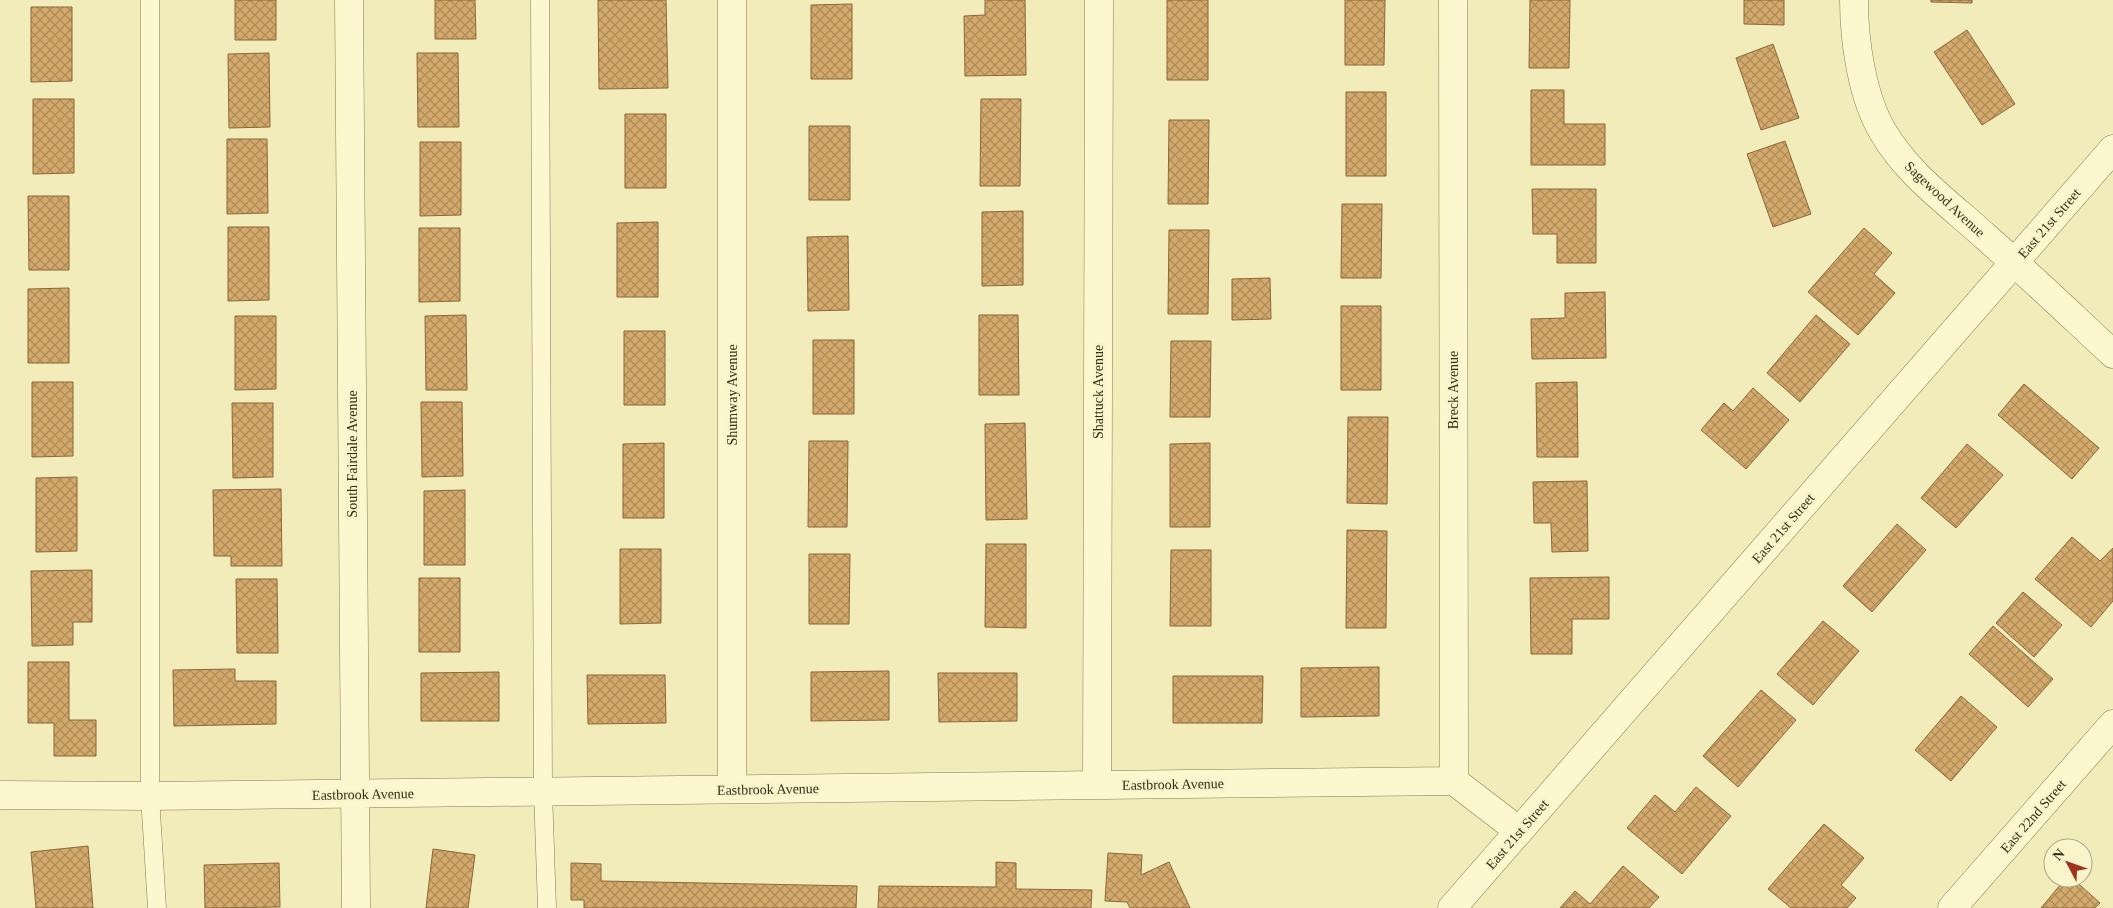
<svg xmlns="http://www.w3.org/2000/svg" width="2113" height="908" viewBox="0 0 2113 908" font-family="Georgia,serif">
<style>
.building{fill:url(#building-cross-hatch);stroke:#8b6737}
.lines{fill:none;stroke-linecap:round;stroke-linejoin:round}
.service-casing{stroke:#8a7a53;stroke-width:19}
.minor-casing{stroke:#8a7a53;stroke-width:29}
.tertiary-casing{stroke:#8a7a53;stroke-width:29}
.service{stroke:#fcf7ce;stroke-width:18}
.minor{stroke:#fcf7ce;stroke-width:28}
.tertiary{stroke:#fcf7ce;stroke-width:28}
.labels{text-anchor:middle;stroke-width:5;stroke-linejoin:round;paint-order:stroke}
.street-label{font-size:14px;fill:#372d19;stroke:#f9f4ca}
</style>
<defs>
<pattern id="building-cross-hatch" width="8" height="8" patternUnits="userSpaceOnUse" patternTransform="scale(1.25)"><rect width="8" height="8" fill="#d4aa6c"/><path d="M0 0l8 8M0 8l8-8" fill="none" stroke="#ad8b58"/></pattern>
</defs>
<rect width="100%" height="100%" fill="#f2ebba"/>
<path class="building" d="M235,0H276V40H235Z
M435,0H475L476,39H435Z
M598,0H666L668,88L599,89Z
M985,0H1025L1026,75L965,76L964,16L985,15Z
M1167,0H1208V80H1167Z
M1345,0H1385L1384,65H1345Z
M1530,0H1570L1569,68H1529Z
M1744,0H1784V25L1744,24Z
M1931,0H1972V3L1931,2Z
M852,4V79H811V5Z
M31,7H72V81L31,82Z
M1967,30L2015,104L1982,125L1934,52Z
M1773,44L1799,118L1761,130L1736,58Z
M269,53L270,127L229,128L228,54Z
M417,53H458L459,127H418Z
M1531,90H1564V124H1605V165H1531Z
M1346,92H1386V176H1346Z
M33,99H74V173L33,174Z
M981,99H1021L1020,186H980Z
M625,114H666V188H625Z
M1169,120H1209L1208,204H1168Z
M809,126H850V200H809Z
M227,139H267L268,213L227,214Z
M1785,141L1811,214L1773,227L1747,154Z
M420,142H461V215L420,216Z
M1532,189H1596V263H1557V234H1533Z
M28,196H69V270H29Z
M1342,204H1382L1381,278H1341Z
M1023,211V285L982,286V212Z
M658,222V297H617V223Z
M228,227H269V300L228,301Z
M419,228H460V301L419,302Z
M1864,228L1892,253L1874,274L1895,293L1858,335L1808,292Z
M1169,230H1209L1208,314H1168Z
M848,236L849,310L808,311L807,237Z
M1270,278L1271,319L1232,320V279Z
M69,288V363H28V289Z
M1605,292L1606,358L1532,359L1531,319L1565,318V293Z
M1341,306H1381V390H1341Z
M466,315L467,390H426L425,316Z
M979,315H1018L1019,395H979Z
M1816,315L1850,344L1800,402L1767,373Z
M235,316H276V389L235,390Z
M624,331H665V405H624Z
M813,340H854V414H813Z
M1171,341H1211L1210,417H1170Z
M32,382H73V456L32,457Z
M1577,382L1578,457H1537L1536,383Z
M2024,384L2099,448L2072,479L1998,415Z
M1753,388L1789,420L1746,469L1701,430L1724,403L1733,411Z
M421,402H462L463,476L422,477Z
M232,403H273V477L233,478Z
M1348,417H1388L1387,504L1347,503Z
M1025,423L1027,519L986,520L985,424Z
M809,441H848L847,527H808Z
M664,443V518H623V444Z
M1210,443V527H1170V444Z
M1967,444L2003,475L1956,528L1921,498Z
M77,477V551L36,552V478Z
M1587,481L1588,551L1552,552L1551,523H1534L1533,482Z
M281,489L282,566H231V556H214L213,490Z
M465,490V565H424V491Z
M1897,524L1926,550L1872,612L1843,586Z
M1347,530L1387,531L1386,628H1346Z
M2072,537L2100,561L2113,548V601L2091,627L2035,579Z
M986,544H1026V628L985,627Z
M620,549H661V623L620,624Z
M1171,550H1211V626H1170Z
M809,554H850L849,624H809Z
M92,570V622H73V645L32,646L31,571Z
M1609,577V619H1572V654H1531L1530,578Z
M419,578H460V652H419Z
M236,579H277L278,653H237Z
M2023,592L2062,625L2034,657L1996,623Z
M1823,621L1859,651L1813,705L1777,674Z
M1993,626L2053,679L2028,707L1969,654Z
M28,662H69V720H96V756H54V723H28Z
M1379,667V716L1301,717V668Z
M235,669V681H276V724L174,726L173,670Z
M889,671V720L811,721V672Z
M499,672V721H421V673Z
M938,673H1017V721L939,722Z
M587,675H665L666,723L588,724Z
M1173,676H1263L1262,723H1173Z
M1761,690L1796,720L1738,787L1703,756Z
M1961,696L1997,727L1951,781L1915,750Z
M1696,787L1731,816L1682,874L1627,828L1655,795L1675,812Z
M1824,824L1864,858L1841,885L1856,898L1847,908H1791L1768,889Z
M88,846L93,908H36L31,852Z
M433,849L475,855L468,908H426Z
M1108,853L1142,855L1141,875L1169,862L1190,908H1130L1127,902L1105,901Z
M996,862L1016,863V889L1092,890L1091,908H878L879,886L996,887Z
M279,863L280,907L205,908L204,865Z
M571,863L601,864V881L857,886L856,908H584V900H571Z
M1623,866L1659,897L1649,908H1560L1575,891L1590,904Z
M2066,878H2072L2100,903L2095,908H2041Z"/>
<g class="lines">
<g class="service-casing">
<path id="service" d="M150,0V796L157,908
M540,0L543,791L547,908"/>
</g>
<g class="minor-casing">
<path id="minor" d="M349,0L356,908
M732,0V789
M1453,0L1454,781
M1854,0C1854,41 1862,97 1883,132C1908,175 1951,205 1987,238C2030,276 2071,315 2113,354
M1097,785L1099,0
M0,795L150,796L1454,781L1519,831
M1952,908L2113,724"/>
</g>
<g class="tertiary-casing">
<path id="tertiary" d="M1452,908L2113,149"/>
</g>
<use href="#service" class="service"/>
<use href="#minor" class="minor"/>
<use href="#tertiary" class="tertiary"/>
</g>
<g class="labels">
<g class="street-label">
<text transform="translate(1945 199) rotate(43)" y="5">Sagewood Avenue</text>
<text transform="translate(2049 223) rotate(-49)" y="5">East 21st Street</text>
<text transform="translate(1453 390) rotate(-90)" y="5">Breck Avenue</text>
<text transform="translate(1098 392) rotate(-90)" y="5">Shattuck Avenue</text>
<text transform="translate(732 395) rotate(-90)" y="5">Shumway Avenue</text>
<text transform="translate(352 454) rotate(-90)" y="5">South Fairdale Avenue</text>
<text transform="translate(1783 528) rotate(-49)" y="5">East 21st Street</text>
<text transform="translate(1173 784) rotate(-1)" y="5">Eastbrook Avenue</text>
<text transform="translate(768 789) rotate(-1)" y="5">Eastbrook Avenue</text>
<text transform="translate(363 794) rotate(-1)" y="5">Eastbrook Avenue</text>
<text transform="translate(2033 816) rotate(-49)" y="5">East 22nd Street</text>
<text transform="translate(1517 834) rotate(-49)" y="5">East 21st Street</text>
</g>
</g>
<g transform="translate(2068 863) rotate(311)"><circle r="24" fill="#f9f4ca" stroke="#aba483"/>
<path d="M0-4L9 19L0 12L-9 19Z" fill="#9e341d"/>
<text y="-8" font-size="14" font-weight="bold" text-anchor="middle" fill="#372d19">N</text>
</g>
</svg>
